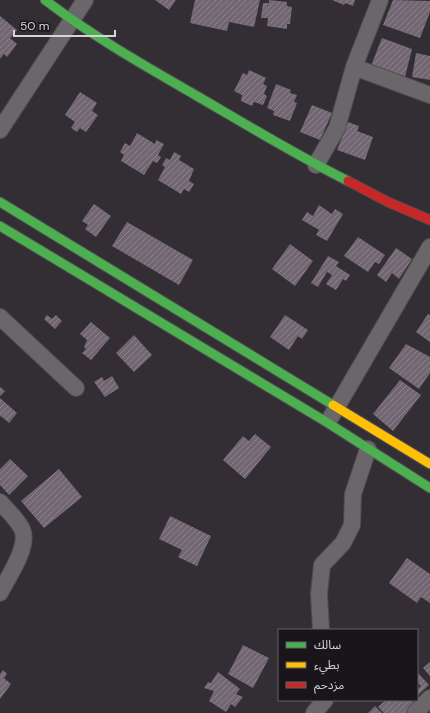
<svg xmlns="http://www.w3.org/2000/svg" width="430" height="713" viewBox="0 0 430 713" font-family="'DM Sans','Noto Sans Arabic',sans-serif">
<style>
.building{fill:url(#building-hatch)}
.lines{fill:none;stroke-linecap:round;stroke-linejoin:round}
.street-casing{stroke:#504c50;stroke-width:18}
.fast-casing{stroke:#504c50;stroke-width:11}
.slow-casing{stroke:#504c50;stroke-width:11}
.jam-casing{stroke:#504c50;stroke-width:11}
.street{stroke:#6a666a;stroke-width:16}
.fast{stroke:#4caf50;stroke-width:9}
.slow{stroke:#ffc107;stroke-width:9}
.jam{stroke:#c62828;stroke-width:9}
</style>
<defs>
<pattern id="building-hatch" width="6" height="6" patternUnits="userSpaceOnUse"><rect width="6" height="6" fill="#716672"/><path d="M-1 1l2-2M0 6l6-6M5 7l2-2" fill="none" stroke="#8b828c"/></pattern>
</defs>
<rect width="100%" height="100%" fill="#332e33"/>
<path class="building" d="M155,0H176L169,10Z
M195,0H260L254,27L229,22L227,31L190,23Z
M269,0L287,2V6L292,7L290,24H287V29L267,26L268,18H261L263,3H269Z
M332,0H355L353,6L345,3L344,5Z
M393,0L430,1V12L420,38L383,25Z
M0,16L17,30L10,38L17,44L7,57L4,54L0,59Z
M382,38L412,49L405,77L370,68Z
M416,53L430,56V80L412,77Z
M249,70L266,78L263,84L267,86L264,94L267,96L263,105L254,102L252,106L241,101L242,95L234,91L243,73L247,75Z
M276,84L291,90L290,93L297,95L294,102L297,103L290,121L273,115L274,111L267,108Z
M80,92L97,103L92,111L98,115L86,132L80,128L77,132L71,128L75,122L65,115Z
M312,105L332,113L320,140L300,132Z
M348,122L359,126L357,131L373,137L365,160L337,150Z
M137,133L155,144L156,140L164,144L158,155L161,157L157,163L153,161L144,175L121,161L124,155L120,152L125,143L130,146Z
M174,152L181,156L179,160L194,169L189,181L194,184L189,192L184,189L181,194L158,180L165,167L162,165L166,158L170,160Z
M94,204L111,216L96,237L85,229L88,225L82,221Z
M319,205L332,214L335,209L343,214L327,241L316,235L319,230L302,220L307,212L313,216Z
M127,222L193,260L179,285L112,246Z
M358,237L385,255L379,264L375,262L368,272L344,256Z
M290,244L313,261L295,286L272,269Z
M396,248L412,259L399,279L392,273L386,282L377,275Z
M328,256L339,262L336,266L350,275L346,281L343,279L336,290L326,284L332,275L327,272L318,287L311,283Z
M428,314L430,315V342L416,332Z
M47,315L52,319L56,315L62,321L55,329L44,319Z
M285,315L308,330L302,339L298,336L289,350L270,337Z
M91,322L110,338L91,360L82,353L86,349L84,347L87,340L80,334Z
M134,335L152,355L134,372L116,353Z
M406,344L430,357V373L419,389L389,368Z
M112,376L119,388L105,397L94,382L102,377L104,381Z
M400,380L421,395L393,431L373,414Z
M0,387L5,391L0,396Z
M0,398L17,413L9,423L1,416L0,417Z
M255,434L271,447L245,479L223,460L243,436L249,441Z
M10,459L28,476L9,495L0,485V469Z
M59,469L82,497L44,528L21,501Z
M170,516L211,536L197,566L178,557L182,550L159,539Z
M407,558L430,574V603L421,597L417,603L389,583Z
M243,645L269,658L253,688L228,674Z
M430,662V676L423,668Z
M3,670L7,674L4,678L11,684L0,699V674Z
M218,672L240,689L236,694L243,697L235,707L231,704L226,712L209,701L214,691L204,688L208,682L211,683Z
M419,674L429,685L417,696L420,699L416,703L414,700H417V690L421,686L417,682V675Z
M386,700H411L416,705L407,713H384L378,707Z
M375,706L382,713H368Z"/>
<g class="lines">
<g class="street-casing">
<path id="street" d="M354,67L430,95
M0,130L85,0
M316,165L337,128L354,67L380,0
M0,317L76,388
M331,417L430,247
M0,502C7,510 17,519 22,529C30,546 8,577 0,593
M321,630L319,594L322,565L343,543L352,525L353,494L368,449
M314,713L325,700
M415,713L430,698"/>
</g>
<g class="fast-casing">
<path id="fast" d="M45,0C92,36 145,66 197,96C247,125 296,155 348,181
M0,202L333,405
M0,226L328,423L430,488"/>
</g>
<g class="slow-casing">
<path id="slow" d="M333,405L430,464"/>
</g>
<g class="jam-casing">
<path id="jam" d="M348,181L388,202L430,220"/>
</g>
<use href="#street" class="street"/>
<use href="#fast" class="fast"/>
<use href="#slow" class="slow"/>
<use href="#jam" class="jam"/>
</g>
<rect x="278" y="629" width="140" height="72" fill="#19151a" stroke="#666166"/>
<rect x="286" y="642" width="20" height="6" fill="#4caf50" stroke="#666166"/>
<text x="314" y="649" font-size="12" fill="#d9d3d9">سالك</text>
<rect x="286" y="662" width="20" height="6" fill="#ffc107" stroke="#666166"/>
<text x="314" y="669" font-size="12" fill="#d9d3d9">بطيء</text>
<rect x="286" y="682" width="20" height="6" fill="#c62828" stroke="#666166"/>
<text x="314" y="689" font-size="12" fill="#d9d3d9">مزدحم</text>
<path d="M14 30v6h101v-6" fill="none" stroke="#d9d3d9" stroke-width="2"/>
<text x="20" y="30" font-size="12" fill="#d9d3d9" stroke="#19151a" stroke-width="3" paint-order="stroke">50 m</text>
</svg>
